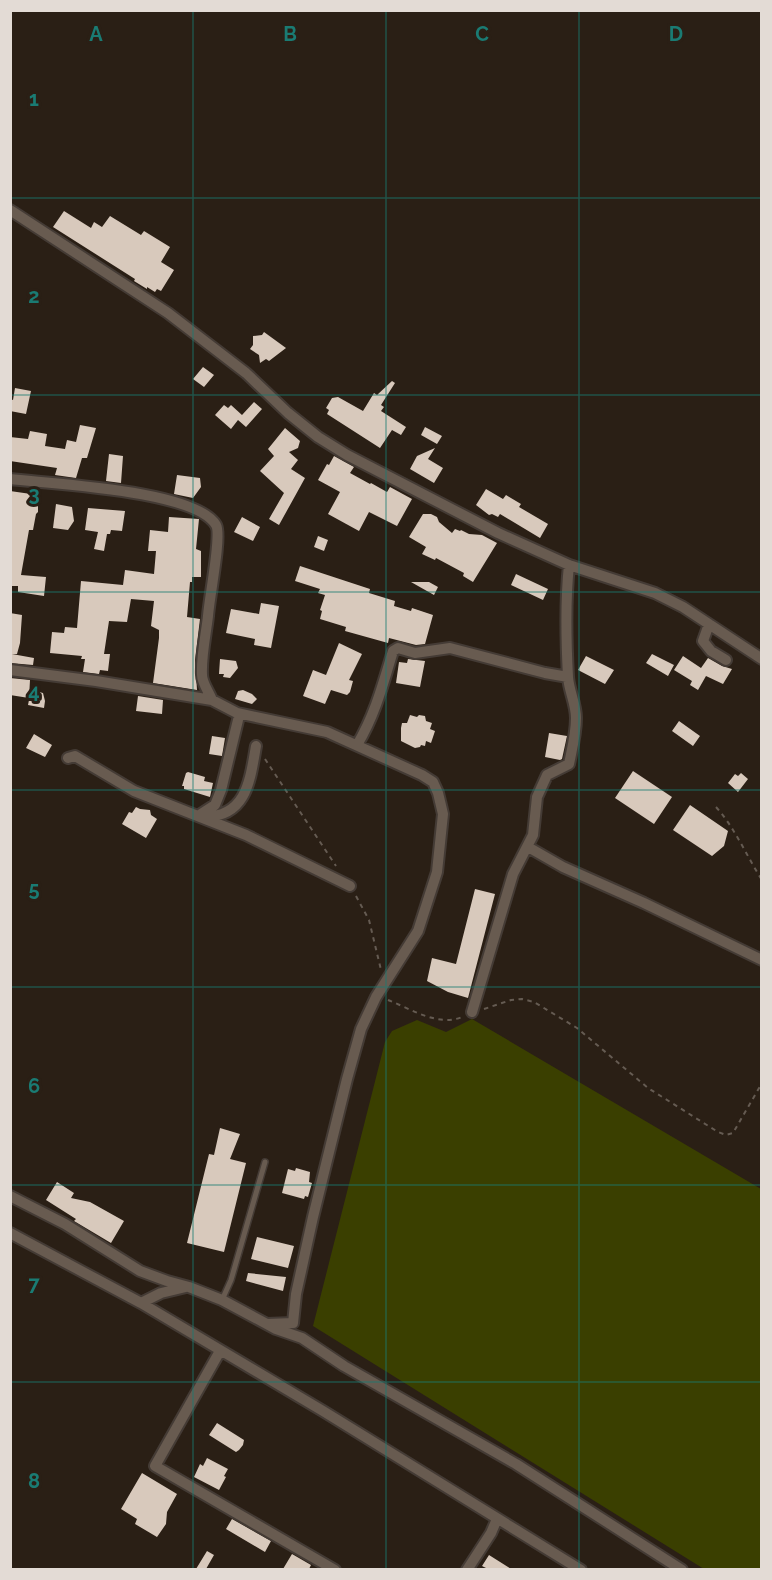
<svg xmlns="http://www.w3.org/2000/svg" width="772" height="1580" viewBox="0 0 772 1580" font-family="Raleway,sans-serif">
<style>
.green{fill:#3a3f00}
.building{fill:#d8c9bc}
.lines{fill:none;stroke-linecap:round;stroke-linejoin:round}
.service-casing{stroke:#443b35;stroke-width:8}
.minor-casing{stroke:#443b35;stroke-width:14}
.path{stroke:#655b52;stroke-width:2;stroke-dasharray:4.5 4.5;stroke-linecap:butt}
.service{stroke:#685b50;stroke-width:5}
.minor{stroke:#685b50;stroke-width:10}
.grid{fill:none;stroke:#1a7b73;stroke-width:1.5;stroke-opacity:0.55}
.grid-label{font-size:20px;text-anchor:middle;font-weight:bold;fill:#1a7b73;stroke:#2a1f15;stroke-width:6;stroke-linejoin:round;paint-order:stroke}
</style>
<rect width="100%" height="100%" fill="#2a1f15"/>
<path class="green" d="M472,1019L761,1189V1569H704L313,1326L385,1042L392,1031L417,1020L446,1032Z"/>
<path class="building" d="M64,211L91,228L94,222L102,227L110,216L141,235L144,231L170,247L161,262L174,270L161,291L157,289L155,292L147,287V289L134,281L135,279L53,227Z
M264,332L286,348L269,361L266,359L260,363L259,355L250,349L253,345V336L262,335Z
M203,367L214,375L204,387L193,379Z
M392,381L395,383L381,405L384,407L381,411L406,427L401,435L392,430L380,448L327,414L329,410L326,408L332,398L338,397L363,411L374,393L377,395Z
M15,388L31,391L26,414L10,411V399L13,400Z
M254,402L262,409L246,427L238,420L231,429L215,415L224,405L228,408L231,405L242,415Z
M80,425L96,428L87,458H82L76,478L55,475L57,468L10,461V437L28,439L30,431L47,434L45,446L65,449L67,440L76,442Z
M425,427L442,436L437,444L421,435Z
M285,428L300,441L298,448L289,452L298,460L291,469L305,478L279,525L269,519L284,493L260,471L274,456L268,449Z
M435,448L428,459L443,468L434,483L410,469L417,456Z
M109,454L123,456L121,483L106,481Z
M334,456L354,467L350,473L370,484L371,483L387,492L390,487L412,499L397,526L369,512L359,531L328,514L340,492L318,480L327,464L329,465Z
M177,475L200,478L201,487L193,498L174,494Z
M486,489L503,499L506,495L521,504L519,507L548,524L540,538L500,514L498,517L492,514L489,515L476,505Z
M10,491L38,495V512L36,514L33,530H29L21,575L46,577L44,596L18,592V586H10Z
M56,504L72,507L74,521L68,530L53,528Z
M88,508L125,511L122,531L111,530L110,534H107L104,551L94,549L98,532L85,530Z
M423,514H431L437,517L439,522L452,533L455,529L460,531L461,530L469,534L482,535L497,543L473,582L463,576L464,573L436,558L435,560L422,554L426,547L409,537Z
M169,517L199,519L196,549L201,551V577H192V582H190L187,617L200,619L195,660L197,690L153,683L159,638V630L151,626L154,601L131,599L127,622L109,621L104,654H110L108,671L100,670L99,674L83,672L85,659H81L82,656L50,653L52,632L64,633L65,627L77,628L81,581L123,585L125,570L154,574L156,551H148L150,530L168,532Z
M242,517L260,527L253,541L234,532Z
M318,536L328,540L324,551L314,547Z
M300,566L370,589L369,593L395,601L394,606L411,611L412,608L433,615L425,644L416,645L389,638L388,643L345,631L346,627L320,619L322,611L320,610L325,595L318,593L320,589L295,581Z
M516,574L548,589L543,600L511,585Z
M411,582H429L438,587L434,595Z
M261,603L279,606L271,648L254,645L255,639L226,633L231,609L259,614Z
M10,613L22,615L20,643L17,654H12L34,658L33,665L10,663Z
M339,643L362,654L349,680L353,681L350,692L347,695L331,690L325,704L303,696L313,670L326,675Z
M652,654L674,665L668,676L646,663Z
M586,656L614,670L605,684L578,670Z
M683,656L701,668L708,658L722,666L732,669L723,684L706,676L698,690L690,685L692,681L674,670Z
M220,659L236,661L238,668L230,678L223,677L224,674H219Z
M408,659L425,661L420,687L396,683L399,662L407,663Z
M10,678L30,680L29,698L10,695Z
M31,690L43,693L45,701L44,708L28,705Z
M243,690L252,694L257,699L252,704L235,699L238,691Z
M138,696L163,700L162,714L136,711Z
M410,715L417,717L419,715L425,716L426,721L432,723L430,729L435,731L431,743L426,741L425,746L421,745L420,747L415,748L401,741V728L402,723H407Z
M679,721L700,736L693,746L672,731Z
M549,733L567,736L562,759L560,760L545,757Z
M34,734L52,745L45,757L26,748Z
M212,736L225,738L222,756L209,754Z
M633,771L672,797L654,824L615,798Z
M188,772L205,777L204,781L213,783L210,797L184,789V786H182L186,773Z
M741,773L748,779L738,792L728,783L735,774L738,776Z
M690,805L728,831L724,846L712,856L673,830Z
M136,807L140,809L150,810L151,815L157,819L146,838L122,824L129,812L132,813Z
M475,889L495,894L468,998L448,992L427,981L432,958L456,964Z
M220,1128L240,1134L230,1159L246,1163L224,1252L187,1243L209,1154L214,1155Z
M296,1168L310,1172L309,1182L312,1183L308,1197L305,1196L304,1199L282,1193L288,1169L295,1171Z
M57,1182L74,1193L71,1198L90,1202L124,1221L111,1243L74,1221L76,1219L46,1200Z
M257,1237L294,1246L288,1268L251,1259Z
M248,1273L286,1277L283,1291L246,1281Z
M217,1423L244,1440L243,1445L239,1450L236,1452L209,1435Z
M207,1458L228,1469L224,1476L226,1477L219,1490L194,1477L200,1464L203,1466Z
M142,1473L177,1494L167,1512L166,1524L157,1537L135,1524L137,1519L121,1509Z
M232,1519L271,1541L265,1552L226,1529Z
M207,1551L214,1555L206,1569H196Z
M292,1554L311,1565L309,1569H283Z
M489,1555L511,1569H488L482,1566Z"/>
<g class="lines">
<g class="service-casing">
<path id="service" d="M222,1300L231,1280L265,1162"/>
</g>
<g class="minor-casing">
<path id="minor" d="M10,210L168,313L246,373L288,413L318,437L347,455L498,533L569,565L655,593L683,607L762,659
M10,479C52,484 195,490 216,525C222,535 209,599 208,616C206,634 201,656 202,675C202,683 209,692 212,700
M709,624L703,641L711,651L726,660
M10,670L96,681L212,700L237,713L327,732L422,775L433,782L438,793L443,814L437,872L418,931L376,997L361,1029L347,1079L313,1217L296,1294L293,1323L267,1324
M357,745C375,715 383,684 393,651L398,648L415,653L450,648L545,673L568,677
M68,758L75,756L134,791L246,835L350,886
M198,816L215,805L221,790L238,720
M205,817C247,816 250,780 256,746
M528,847L563,867L644,903L762,960
M472,1012L513,874L533,835L537,797L547,775L569,764C572,749 576,734 576,718C576,704 569,691 568,677C566,639 565,602 569,565
M10,1196L65,1224L140,1271L167,1281L189,1287L222,1300L276,1329L302,1338L344,1366L516,1464L682,1570
M10,1233L141,1303L323,1411L581,1570
M141,1303L161,1293L186,1287
M220,1351L155,1466L335,1570
M467,1570L491,1533L497,1519"/>
</g>
<path class="path" d="M265,759L336,866
M716,807C735,828 746,855 762,880
M356,896L369,920L381,970
M388,1000C411,1009 438,1027 462,1017
M484,1009L511,1000L522,999L534,1002L577,1028L648,1088L718,1132L726,1135L733,1133L762,1083"/>
<use href="#service" class="service"/>
<use href="#minor" class="minor"/>
</g>
<path class="grid" d="M193,10V1570M386,10V1570M579,10V1570M10,198H762M10,395H762M10,592H762M10,790H762M10,987H762M10,1185H762M10,1382H762"/>
<g class="grid-label">
<text x="96" y="41">A</text>
<text x="290" y="41">B</text>
<text x="482" y="41">C</text>
<text x="676" y="41">D</text>
<text x="34" y="106">1</text>
<text x="34" y="303">2</text>
<text x="34" y="501">3</text>
<text x="34" y="698">4</text>
<text x="34" y="896">5</text>
<text x="34" y="1093">6</text>
<text x="34" y="1291">7</text>
<text x="34" y="1488">8</text>
</g>
<rect width="772" height="1580" fill="none" stroke="#e3dbd5" stroke-width="24"/>
</svg>
